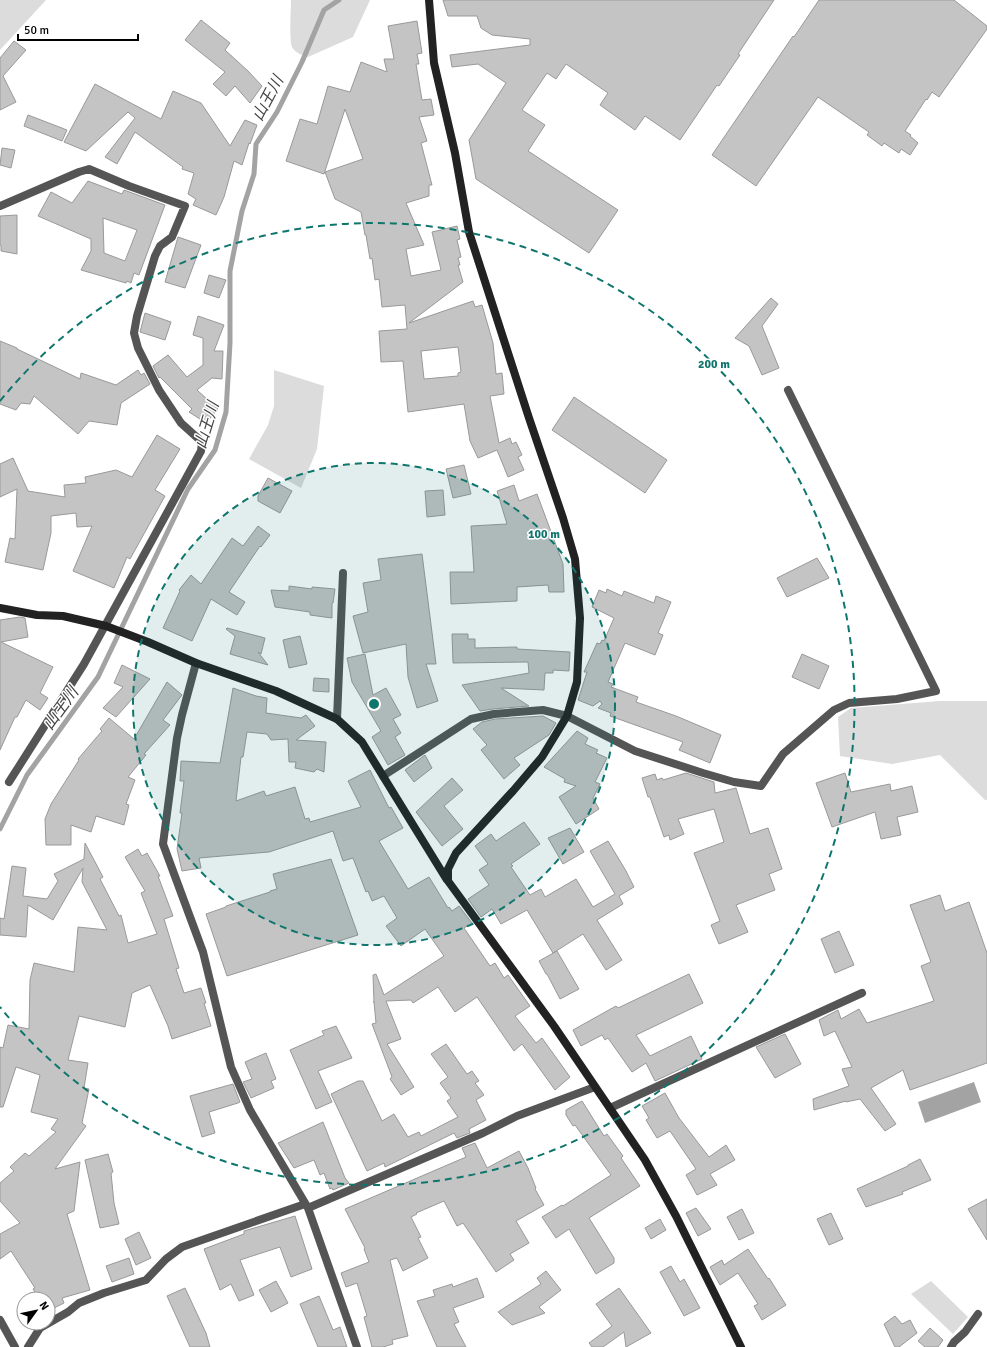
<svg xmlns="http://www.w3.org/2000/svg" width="987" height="1347" viewBox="0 0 987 1347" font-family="Signika,'Noto Sans JP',sans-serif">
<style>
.green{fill:#dcdcdc}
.water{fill:#a3a3a3}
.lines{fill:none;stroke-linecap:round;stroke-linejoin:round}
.stream{stroke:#a3a3a3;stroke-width:5}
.building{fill:#c4c4c4;stroke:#999;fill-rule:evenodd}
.street{stroke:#555;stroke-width:8}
.secondary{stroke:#222;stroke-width:8}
.ring{fill:none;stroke:#0f766e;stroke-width:2;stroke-dasharray:7 5}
.labels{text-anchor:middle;stroke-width:3;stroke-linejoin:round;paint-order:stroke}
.water-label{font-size:16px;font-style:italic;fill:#444;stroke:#fff}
.centre{fill:#0f766e;stroke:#fff;stroke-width:2}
.ring-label{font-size:12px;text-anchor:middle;font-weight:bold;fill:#0f766e;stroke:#fff;stroke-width:3;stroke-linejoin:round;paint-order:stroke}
</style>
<rect width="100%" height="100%" fill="#fff"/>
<path class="green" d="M0,0H46L0,50Z
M291,0H370L353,37L308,57C302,55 295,53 292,47C289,40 291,9 291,0Z
M274,370L324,386L317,449L301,488L249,459L268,425L274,406Z
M940,701H987V800H985L940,755L892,764L840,756L838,717L851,708Z
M931,1281L968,1317L953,1334L911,1294Z"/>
<path class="water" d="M974,1082L981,1102L925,1123L918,1102Z"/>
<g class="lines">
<path class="stream" d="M0,829L27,775L98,677L188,489L215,450L226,412L230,343V271L242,211L254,174L256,144L277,112L302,62L324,10L339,0"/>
</g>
<path class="building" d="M443,0H774L738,54L740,55L719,86L717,85L680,140L645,116L635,130L600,105L608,93L566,64L556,79L547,73L522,110L545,125L528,151L618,210L589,253L476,179L469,140L506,83L478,64L452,67L450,55L530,45V39L492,35L481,28L477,16H448Z
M819,0H954L987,26V29L939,97L932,92L927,100L926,99L905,131L911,135L910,136L918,143L910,155L901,149L899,153L884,143L882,146L867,135L869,132L818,97L756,186L712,155L793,36L794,37Z
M201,20L230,43L225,50L248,71L262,86L250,103L235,86L226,96L213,84L225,72L185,40Z
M417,21L422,53L417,54L419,64H416L422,100L431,99L434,115L419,117L427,141L421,143L432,185H429V196L406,203L424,245L406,249L411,276L441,270L432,232L457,226L460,239L457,240L461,257L458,258L460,265H458L463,282L409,323L473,301L475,307L482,305L493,343L496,374L502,373L504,394L490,396L499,443L510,438L512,444L516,442L522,455L518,457L524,470L508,477L497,450L478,458L470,441L464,404L408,412L403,361L381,362L379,331L407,329L405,305L382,307L379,279L375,280L372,258L370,259L366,235H365L361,212L335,199L325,172L363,159L345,109L324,174L286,161L300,119L317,124L328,86L350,92L361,62L387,72L384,59H394L388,26ZM458,347L461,372L458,373V376L424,379L421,351Z
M14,41L26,50L3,76L16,102L0,110V58Z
M95,84L161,119L173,91L201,103L230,146L245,120L257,125L250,144L249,143L242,165L234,161L224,197L216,215L193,205L196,199L188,194L194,173L182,169L183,167L135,132L117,164L105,157L135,118L128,112L86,151L64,142Z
M28,115L67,130L62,141L24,126Z
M2,148L15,150L11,168L0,165Z
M88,181L122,194L124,190L165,205L139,275L134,273L131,283L127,281L126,283L81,270L91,251V239L38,216L51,192L72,203ZM103,218L137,230L125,261L104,253Z
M17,215V254L1,251V245H0V216Z
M178,237L201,245L185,288L165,282Z
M209,275L226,280L219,298L204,293Z
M771,298L778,304L762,326L779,368L762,375L749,346L735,338Z
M145,313L171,322L165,340L140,332Z
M198,316L224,325L214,351H223L222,379L212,378L197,390L218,409L206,423L189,412L192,409L160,377L159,378L153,366L168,355L187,377L203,365V338L193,335Z
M0,341L17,348V349L80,379L81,373L116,385L138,370L141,375L144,373L150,384L121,403L117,425L89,421L78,434L34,396L30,404L21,403L16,410L0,404Z
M574,397L667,460L645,493L552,430Z
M157,435L180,449L155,490L165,496L130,559L127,557L114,588L73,571L92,526L77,527L76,513L51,516V533L43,570L5,562L10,538L15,539L17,489L0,497V464L13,458L28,491L65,497L64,485L86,483L85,477L116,470L132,477Z
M464,465L471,494L453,498L446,469Z
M268,478L292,491L280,513L258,501V496Z
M514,485L519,501L537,494L563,564L564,592H549L548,585L517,587V601L451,604L450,572H474L471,526L507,524L497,491Z
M443,490L445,515L427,517L425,491Z
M258,526L270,535L261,547L260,546L229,592L245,602L237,615L211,599L192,641L163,628L180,591L179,590L191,575L201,584L232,538L243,546Z
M422,554L436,664H426L438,701L417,708L408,677L406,644L363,653L353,616L368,612L363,583L381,580L378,559Z
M817,558L829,578L787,597L777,578Z
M289,586L312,589V587L335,589L333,603H332V618L310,615V612L275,607L271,590L289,591Z
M607,589L622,596L624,591L654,603L656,596L671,602L658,633L663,635L655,655L625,643L608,682L613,684L611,687L638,697L636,702L676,716L721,735L710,763L679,750L683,742L610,716L611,713L598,708L602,704L600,701L593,706L578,700L587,672H584L597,643L600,644L602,640L604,641L614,618L592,607L599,590L606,593Z
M20,617L25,618L28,637L1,642L53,667L40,693L48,698L40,710L26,700L17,717H15L0,750V620Z
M227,628L265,638L261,654L258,652L268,665L230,654L235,636L226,629Z
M452,634H468V639H475V648L517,647V649L570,652L569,671L553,670V673H545L544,690L501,688L529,706L493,709L480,711L462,685L529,673L528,662L453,663Z
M300,636L307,664L289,668L283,640Z
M365,654L373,695L386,688L401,715L393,719L401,733L395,737L405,755L388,765L372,737L381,731L352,682L347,658Z
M802,654L829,666L819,689L792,677Z
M122,665L150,679L116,717L103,708L123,687L114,683Z
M314,678L329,679V692L313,691Z
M167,682L182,695L163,720L170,725L144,754L146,755L128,777L135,780L126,804L129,805L124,825L96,816L91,832L71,825V845H46L45,819L51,804L79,760L78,759L102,731L100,729L109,718L134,739Z
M233,688L256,696L267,698L266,713L301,718L306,715L315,726L296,740L326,742L324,772L317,769L314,772L295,768L296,762H289L288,739L271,740L267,734L247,732L243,757H241L236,801L264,791L266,796L295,787L305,819L309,818L310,822L361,807L348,781L370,770L389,808L391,807L403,828L379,841L408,889L429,877L448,908L449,907L452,911L459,906L472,923L464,928L490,966L495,963L504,978L508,975L530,1006L515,1016L536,1043L542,1038L570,1077L555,1090L522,1044L514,1051L477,997L455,1012L438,987L413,1003L411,1000L386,1001L401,1039L387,1044L414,1087L401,1095L390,1079L392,1077L372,1024L376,1023L374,1002H373H374L373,975L376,974L384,995L444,956L425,929L401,946L386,926L397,918L384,896L372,901L368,891L366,892L353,858L343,861L333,831L269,852L199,858L201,868L182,871L177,849L182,813H180L184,781H180L181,761L220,763Z
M543,716L556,723L549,735L514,758L520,765L504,779L481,750L487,745L473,729L482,722L495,719Z
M577,731L588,738L585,744L598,750L596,753L607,758L595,782L600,784L593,798L599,809L576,824L559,797L576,786L564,782L565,779L544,767Z
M425,755L432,768L414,782L405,770Z
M686,773L714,782L715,793L736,788L750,834L768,828L782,869L769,874L775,890L736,905L748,932L719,944L711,925L720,921L694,853L724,842L714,809L678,819L684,834L670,840L669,835L664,837L650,797H648L642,778L655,774L657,780L662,778L663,780Z
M845,773L851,792L890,784L891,791L912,786L918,812L897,817L901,835L881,839L875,812L832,827L816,783Z
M452,778L463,790L444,806L463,829L442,846L416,812Z
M524,822L540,844L511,864L513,866L511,867L530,895L541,889L545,897L576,879L593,907L615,894L590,851L608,841L626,871L634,887L619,896L623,904L597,920L622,960L606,970L583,934L553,953L527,910L501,924L492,909L481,917L468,899L489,885L479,870L488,864L475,846L491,834L496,841Z
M570,828L584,852L563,864L548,838Z
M85,843L103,877L100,879L119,916L121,915L128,943L157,934L141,893L145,891L125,857L138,849L142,856L147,853L160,876H158L173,916L164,919L179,968L176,969L184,993L201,988L206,1003H204L211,1026L172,1039L168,1026L150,985L132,993L125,1027L79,1016L68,1060L88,1063L84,1088L89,1089L82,1123L86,1126L55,1169L80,1162L74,1211L67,1214L90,1290L62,1298L64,1303L48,1311V1299H39L33,1289L35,1288L11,1251L0,1259V1234L20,1223L0,1201V1183L14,1171L10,1167L25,1153L29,1156L56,1132L51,1129L58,1119L31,1112L40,1075L16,1067L3,1107H0V1047L3,1048L8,1025L29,1029L30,980L34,963L74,972L78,927L107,930L82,882L83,868L53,920L28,905L26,937L0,935V918L4,919L12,866L26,868L23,896L47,899L58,881L54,874L84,859Z
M331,859L358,935L227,976L206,914L226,907V906L270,892V891L277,889L273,874Z
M940,895L945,911L969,902L987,953V1063L910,1090L903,1070L871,1088L896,1124L885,1131L860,1099L846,1102V1101L814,1110L813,1099L849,1086L842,1069L852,1067L835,1031L824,1036L819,1020L838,1010L841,1019L859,1009L867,1023L934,1001L921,966L931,962L910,905Z
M839,931L854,965L835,973L821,939Z
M557,951L579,989L560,999L547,974H546L539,961Z
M689,974L703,1003L636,1035L650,1056L691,1036L702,1059L655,1081L646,1063L632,1072L608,1038L605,1040L602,1035L581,1046L573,1030L616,1006L618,1008Z
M336,1026L352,1058L318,1071L332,1102L316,1109L290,1050L324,1035L322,1031Z
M785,1034L801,1064L775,1078L756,1047Z
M446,1044L467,1074L472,1071L479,1081L475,1083L484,1095L476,1100L486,1120L469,1129L470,1133L457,1138L454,1133L385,1167L384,1163L367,1171L331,1094L358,1081H363L382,1121L394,1114L408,1137L419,1132L421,1136L458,1117L447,1101L451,1098L440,1083L448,1077L431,1054Z
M266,1053L276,1079L271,1081L274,1088L251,1098L243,1082L252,1079L245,1062Z
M233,1084L240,1102L238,1103L209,1112L215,1133L202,1137L190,1096Z
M665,1093L679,1118L709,1157L726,1145L735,1160L710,1174L717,1185L697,1195L686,1175L696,1169L670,1131L657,1138L646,1120L649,1118L642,1106Z
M582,1101L604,1136L607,1134L623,1156L621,1158L640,1186L589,1218L614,1258V1263L596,1274L569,1229L556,1238L542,1217L562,1205L563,1206L611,1175L575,1125L573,1126L566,1115V1110Z
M323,1122L345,1178L349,1183L333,1190L332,1188L330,1189L324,1173L320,1175L314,1160L294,1168L278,1143Z
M475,1143L487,1168L519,1151L528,1168L536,1188L535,1189L544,1205L516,1221L529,1243L510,1254L514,1260L496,1272L463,1223L457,1226L444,1201L416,1213L417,1214L411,1217L421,1237L418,1238L428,1258L403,1271L397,1258L390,1260L408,1336L392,1340L393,1344L383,1347H372L364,1317L367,1316L357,1283L346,1287L341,1273L369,1262L364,1249L365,1248L345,1209L466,1157L462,1148Z
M108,1154L113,1172L111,1173L114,1203L119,1224L100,1228L85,1160Z
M920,1159L931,1180L902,1192L903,1194L866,1207L857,1189L908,1166V1165Z
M987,1199V1240L968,1209Z
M696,1208L711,1229L698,1236L686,1213Z
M742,1209L754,1233L739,1240L727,1217Z
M831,1213L843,1239L829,1245L817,1219Z
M295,1216L312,1269L291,1277L280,1247L240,1260L254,1295L239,1301L231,1284L220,1290L204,1249L244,1234V1231Z
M660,1219L666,1230L651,1239L645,1228Z
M139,1232L151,1258L136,1265L125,1239Z
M748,1249L768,1279L769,1278L786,1305L762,1320L754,1306L758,1304L738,1273L720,1285L710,1267L722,1260L724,1265Z
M129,1258L134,1274L112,1282L106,1266Z
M671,1266L680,1282L684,1279L700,1308L684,1316L660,1272Z
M546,1271L561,1290L539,1307L545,1313L512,1325L498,1312L541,1284L537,1278Z
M477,1278L484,1297L453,1308L459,1322L454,1324L466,1347H437L417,1301L435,1296L433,1290L452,1284L453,1287Z
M276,1281L288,1303L271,1312L259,1290Z
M185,1288L206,1333L210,1347H190L167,1296Z
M619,1288L651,1333L626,1347L624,1332L603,1347H592L589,1343L612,1326L596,1304Z
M319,1296L333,1330L340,1327L347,1347H318L300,1304Z
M895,1316L902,1324L910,1320L917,1333L899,1347H895L884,1324Z
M930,1328L943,1340L938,1347H925L918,1341Z"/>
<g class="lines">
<path class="street" d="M0,206L79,172L89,169L129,186L185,206L172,237L160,246L155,256L137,316L134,333L138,348L159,390L181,423L202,442L201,451L84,664L9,782
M196,663L182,715L177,738L163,844L203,952L231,1067L250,1110L308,1208L357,1347
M337,719L343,573
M383,776L471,719L494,714L543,710L567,716L635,751L703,773L734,782L761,786L783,754L834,710L849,703L897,699L936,691L788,390
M610,1108L862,993
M308,1208L483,1133L517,1116L595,1087
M0,1320L15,1347
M28,1347L40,1328L68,1312L79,1303L104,1293L146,1280L166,1259L182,1247L305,1204
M951,1347L954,1342L965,1332L978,1314"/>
<path class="secondary" d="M429,0L434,63L455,153L469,232L529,418L563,518L575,559L580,618L577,682L567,716L542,757L513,791L456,853L448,869V881L554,1026L645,1160L676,1216L741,1347
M0,608L37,615L63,616L106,626L148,642L196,663L276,691L337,719L362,742L447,880"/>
</g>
<circle cx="374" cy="704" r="241" fill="#0f766e" fill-opacity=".12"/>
<g class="ring">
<circle cx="374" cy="704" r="241"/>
<path d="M0 401A481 481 0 1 1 0 1007"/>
</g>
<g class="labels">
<g class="water-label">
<text transform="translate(267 98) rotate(-62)" y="6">山王川</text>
<text transform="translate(206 425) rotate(-73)" y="6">山王川</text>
<text transform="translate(60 708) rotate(-54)" y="6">山王川</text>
</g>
</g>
<circle cx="374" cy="704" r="6" class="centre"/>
<g class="ring-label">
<text x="714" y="368">200 m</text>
<text x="544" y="538">100 m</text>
</g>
<g transform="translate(36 1311) rotate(57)"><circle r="19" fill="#ffffff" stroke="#999999"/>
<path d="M0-3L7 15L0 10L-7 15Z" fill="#000000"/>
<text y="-6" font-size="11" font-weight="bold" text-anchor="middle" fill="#000000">N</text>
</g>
<path d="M18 34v6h120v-6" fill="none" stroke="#000000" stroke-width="2"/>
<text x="24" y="34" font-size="12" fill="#000000" stroke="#ffffff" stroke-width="3" paint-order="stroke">50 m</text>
</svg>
